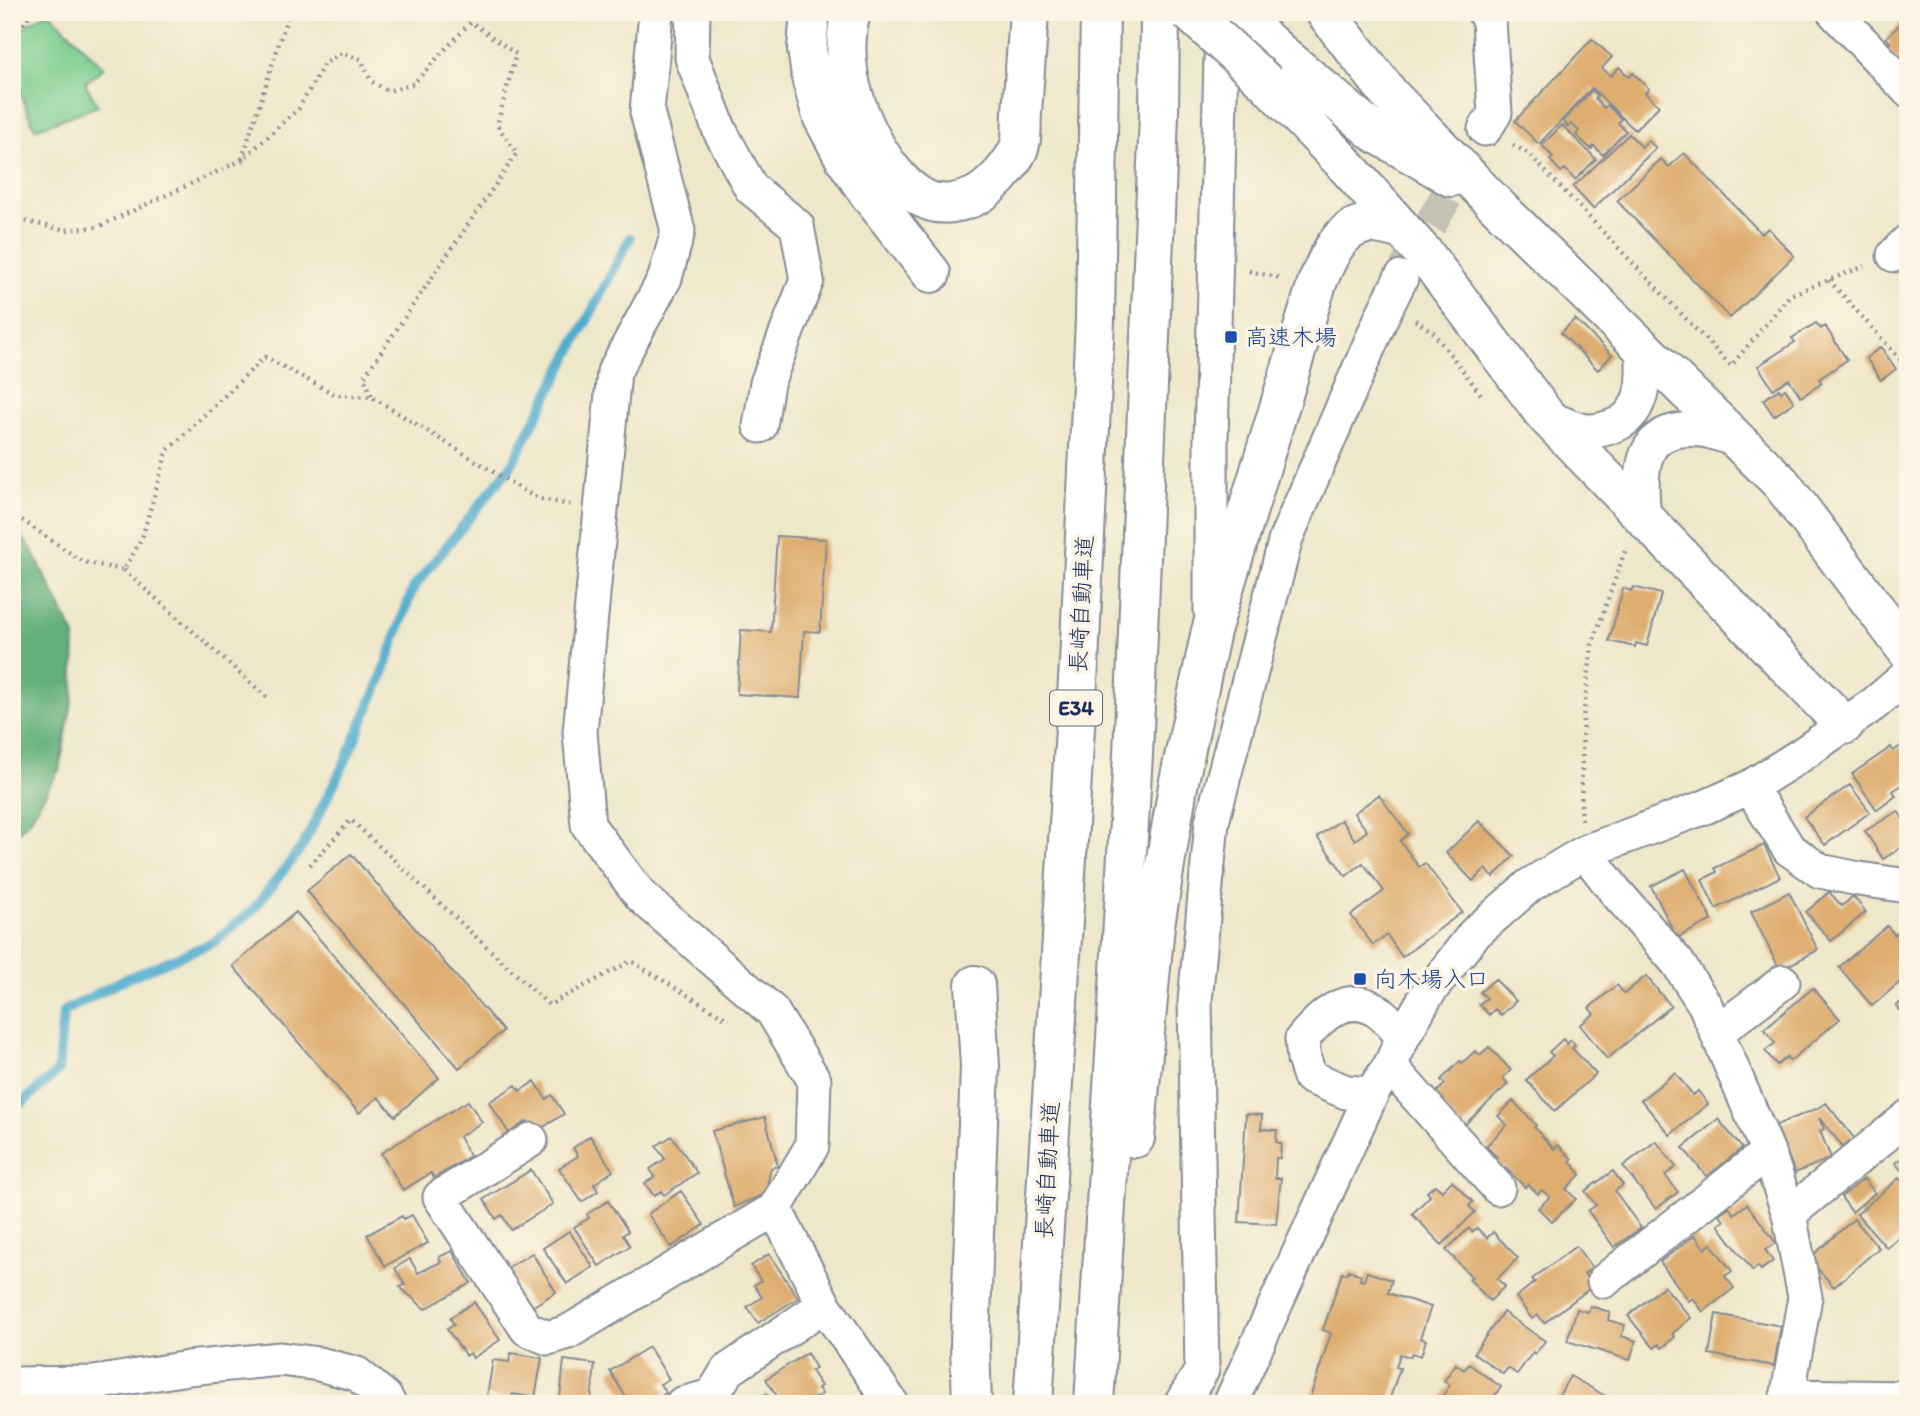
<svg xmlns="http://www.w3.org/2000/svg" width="1920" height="1416" viewBox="0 0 1920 1416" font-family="Itim,'Klee One',sans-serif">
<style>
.green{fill:#7acd90;stroke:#4a7e77;stroke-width:2}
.forest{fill:#63b07a;stroke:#3f706c;stroke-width:2}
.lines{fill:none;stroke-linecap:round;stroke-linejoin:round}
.stream{stroke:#50acce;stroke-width:10}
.building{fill:#dead70}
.minor-tunnel{stroke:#c5c2b4;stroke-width:33;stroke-dasharray:33 17;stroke-linecap:butt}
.minor-casing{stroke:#858b94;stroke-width:37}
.highway-casing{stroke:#858b94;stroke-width:42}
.path{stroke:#858b94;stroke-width:4.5;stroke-dasharray:2 5;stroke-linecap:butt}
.minor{stroke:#fff;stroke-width:33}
.highway{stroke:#fff;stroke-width:38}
.highway-bridge-casing{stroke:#858b94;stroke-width:42;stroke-linecap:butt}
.highway-bridge{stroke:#fff;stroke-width:38}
.transit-dot{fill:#1a4fb4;stroke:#fcf5e5;stroke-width:2.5}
.labels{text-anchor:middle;stroke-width:7;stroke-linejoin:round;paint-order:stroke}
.shield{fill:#fcf5e5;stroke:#5e6a86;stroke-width:2}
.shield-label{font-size:21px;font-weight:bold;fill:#1b2f5e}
.transit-label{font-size:23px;fill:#164399;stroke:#fcf5e5;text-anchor:start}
.street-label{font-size:23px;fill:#1b2f5e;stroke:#fcf5e5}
</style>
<rect width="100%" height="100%" fill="#fcf5e5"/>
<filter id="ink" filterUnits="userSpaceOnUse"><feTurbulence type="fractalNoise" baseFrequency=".0143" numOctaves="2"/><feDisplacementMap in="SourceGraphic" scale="14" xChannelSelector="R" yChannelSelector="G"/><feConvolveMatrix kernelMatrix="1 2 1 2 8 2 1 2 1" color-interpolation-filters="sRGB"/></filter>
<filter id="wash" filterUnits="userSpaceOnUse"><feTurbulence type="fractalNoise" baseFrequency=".00686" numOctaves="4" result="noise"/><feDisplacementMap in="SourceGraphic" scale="28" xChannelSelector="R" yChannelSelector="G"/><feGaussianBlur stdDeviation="1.57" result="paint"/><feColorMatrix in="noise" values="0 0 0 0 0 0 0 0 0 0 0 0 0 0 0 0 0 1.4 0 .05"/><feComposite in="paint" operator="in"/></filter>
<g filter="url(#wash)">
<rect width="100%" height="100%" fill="#efe7c9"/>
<path class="green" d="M49,12L104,68L85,83L98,106L35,129L12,74V33Z"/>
<path class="forest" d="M12,527L30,546L75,636L73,697L59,770L31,818L12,839Z"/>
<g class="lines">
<path class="stream" d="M12,1112L58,1071L63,1012L125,979L214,942L251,912L302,847L345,762L381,679L413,588L511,466L630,238"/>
</g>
<g id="blocks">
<path class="building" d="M1908,16V70L1885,47L1890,42L1886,38Z
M1592,39L1612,57L1602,68L1611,76L1619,67L1629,77L1633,73L1649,89L1645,93L1659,106L1635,130L1592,88L1539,144L1515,121Z
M1592,90L1598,96L1595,99L1604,108L1607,105L1621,119L1618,123L1626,131L1603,155L1594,146L1591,149L1576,135L1579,131L1571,124L1568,127L1563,121Z
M1562,125L1596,159L1575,180L1565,169L1561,172L1550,160L1553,157L1542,145Z
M1629,134L1642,147L1648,140L1656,148L1593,209L1573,187Z
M1684,153L1762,234L1768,228L1794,256L1730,318L1617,201L1661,159L1669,167Z
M1575,319L1612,355L1598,370L1561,333Z
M1816,323L1821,329L1825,326L1847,360L1819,379L1822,383L1801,397L1789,379L1773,389L1758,366L1795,342L1792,338Z
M1881,347L1896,369L1881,380L1866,358Z
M1779,389L1781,392L1785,389L1794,402L1774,416L1763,400Z
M777,536L826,539L820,632L804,631L800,698L737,694L741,630L771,632Z
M1633,587L1661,594L1647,646L1636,643L1635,647L1609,641L1623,588L1631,591Z
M1901,746L1908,756V781L1893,791L1896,796L1877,810L1852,774L1891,747L1893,751Z
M1850,785L1870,812L1825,845L1804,817Z
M1379,795L1408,834L1400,841L1419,867L1425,863L1462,912L1402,957L1387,935L1373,945L1351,915L1384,891L1363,863L1346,876L1317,837L1341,820L1355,840L1367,831L1354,813Z
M1898,811L1908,827V843L1883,859L1865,831Z
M1479,821L1514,856L1493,877L1485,869L1473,881L1446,853Z
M1764,845L1780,877L1716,909L1702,880L1717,872L1715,868Z
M351,854L503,1031L459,1068L307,891Z
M1685,869L1712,920L1677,938L1651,886Z
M1789,892L1818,950L1780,970L1751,912Z
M1829,892L1842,906L1853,896L1866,912L1831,941L1806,912Z
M296,912L439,1078L395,1116L378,1097L359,1113L233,966Z
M1887,926L1895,935L1903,928L1908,934V975L1872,1006L1839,967Z
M1646,976L1671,1006L1607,1059L1580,1025L1594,1014L1589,1008L1617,985L1624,994Z
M1495,979L1516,1001L1501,1015L1495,1009L1489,1015L1479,1004L1487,998L1480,992Z
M1813,988L1840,1019L1790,1061L1787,1057L1777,1065L1765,1051L1775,1043L1764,1029Z
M1908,997V1020L1896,1006Z
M1563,1039L1567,1044L1571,1040L1575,1045L1572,1048L1596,1074L1555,1111L1526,1080L1553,1056L1549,1052Z
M1489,1047L1511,1070L1503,1078L1508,1084L1462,1127L1433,1096L1445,1084L1441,1080L1460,1061L1462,1063L1475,1051L1480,1055Z
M1675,1073L1693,1095L1698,1091L1708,1104L1670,1135L1641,1100Z
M535,1081L546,1099L552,1095L564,1114L534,1133L527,1121L509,1133L489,1102L516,1085L520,1091Z
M468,1101L482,1122L459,1137L470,1156L434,1178L431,1173L403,1190L381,1153Z
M1513,1101L1536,1125L1534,1127L1554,1149L1558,1145L1572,1159L1570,1162L1581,1174L1566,1189L1576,1199L1552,1222L1538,1208L1550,1197L1542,1190L1538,1194L1528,1184L1525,1187L1505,1167L1503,1170L1495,1162L1498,1158L1486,1146L1507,1125L1498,1116Z
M1826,1103L1855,1139L1844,1148L1819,1118L1824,1129L1820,1131L1831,1158L1795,1173L1776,1125L1816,1109Z
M1246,1114L1262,1115L1261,1129L1277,1130L1276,1142L1281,1143L1280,1158H1276L1275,1178H1281L1276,1224L1239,1222Z
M765,1117L778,1166L771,1168L765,1194L734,1207L712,1131Z
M1718,1119L1742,1148L1707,1177L1683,1148Z
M590,1136L613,1171L594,1184L598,1191L582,1202L559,1168L578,1156L573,1148Z
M672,1136L697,1173L664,1195L661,1191L654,1196L645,1183L655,1177L650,1169L665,1159L656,1146Z
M1656,1141L1676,1167L1665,1175L1678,1192L1656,1209L1623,1166Z
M1908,1153V1178L1895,1163Z
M531,1170L553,1204L511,1230L502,1215L496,1219L484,1199Z
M1613,1171L1623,1185L1615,1191L1641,1228L1614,1247L1588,1211L1596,1205L1585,1191Z
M1899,1178L1908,1188V1230L1887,1248L1857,1214Z
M1864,1179L1875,1193L1852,1212L1841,1197Z
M1452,1181L1473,1202L1469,1206L1475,1212L1442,1245L1412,1214L1430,1196L1427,1192L1435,1185L1442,1191Z
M681,1191L704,1225L671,1247L648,1214Z
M608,1201L628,1231L623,1235L630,1246L599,1266L574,1227L589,1218L587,1214Z
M1747,1204L1776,1243L1765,1250L1773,1261L1761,1270L1758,1266L1753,1271L1718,1225L1724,1221L1719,1214L1729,1207L1734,1214Z
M412,1215L428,1243L385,1266L367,1235L402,1216L404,1219Z
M1854,1219L1879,1248L1834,1287L1811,1261L1812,1256Z
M1469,1228L1472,1232L1477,1228L1487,1238L1493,1232L1518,1258L1497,1279L1505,1286L1490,1301L1469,1279L1472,1277L1446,1250Z
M569,1231L593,1267L567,1284L543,1248Z
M1695,1235L1705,1249L1711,1244L1732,1271L1725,1276L1734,1288L1703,1312L1693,1298L1689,1301L1660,1262Z
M1576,1246L1592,1268L1584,1274L1593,1286L1544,1323L1538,1315L1532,1319L1516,1297L1535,1282L1532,1279Z
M452,1251L471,1283L425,1309L400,1287L405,1285L395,1268L410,1259L418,1273L441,1262L439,1257Z
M532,1253L556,1292L532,1307L507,1268Z
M769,1254L798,1298L758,1323L747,1307L762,1297L754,1285L761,1281L751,1266Z
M1349,1270L1361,1275L1360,1280L1364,1281L1367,1272L1392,1280L1388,1293L1431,1307L1420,1338L1426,1340L1421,1356L1412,1353L1410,1357L1400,1354L1396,1367L1400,1368L1388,1404H1317L1309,1401L1331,1333L1323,1330L1342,1273L1347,1274Z
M1664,1286L1691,1318L1672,1334L1675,1337L1662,1348L1659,1344L1654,1348L1628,1316Z
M474,1302L500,1340L473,1358L470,1353L466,1356L447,1329L454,1325L450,1318Z
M1590,1306L1610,1312L1608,1320L1625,1325L1621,1336L1636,1341L1630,1360L1567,1341L1577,1309L1588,1312Z
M1503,1312L1545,1341L1535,1354L1533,1352L1517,1374L1508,1368L1503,1374L1474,1353Z
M1716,1314L1781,1326L1774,1366L1709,1354Z
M649,1347L669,1379L660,1384L666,1393L648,1404H643L640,1399L635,1403L632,1399L628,1401L610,1371Z
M511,1353L542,1358L535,1398L513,1394L512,1400L487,1396L493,1360L509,1362Z
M807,1353L816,1368L811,1371L821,1386L818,1388L822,1394L806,1404H782L766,1379Z
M564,1360L595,1364L591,1401L560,1398Z
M1456,1364L1464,1370L1469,1364L1501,1387L1488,1404H1447L1440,1399L1450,1385L1444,1381Z
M1570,1376L1616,1402L1615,1404H1554Z
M767,1394L774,1404H754Z"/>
</g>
</g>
<g filter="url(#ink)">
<use href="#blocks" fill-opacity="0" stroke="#858b94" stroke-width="2"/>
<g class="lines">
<path class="minor-tunnel" d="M1405,269L1485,129"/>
<g class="minor-casing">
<path id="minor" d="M656,12L647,112L678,231L665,278L614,372L580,732L588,825L641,896L772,1011L814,1080L812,1146L774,1210
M693,12L692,58L720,131L751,188L797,226L807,280L767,383L760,426
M1484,12L1489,21L1495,113L1485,129
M1834,12L1908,90
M1894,255L1908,241
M1546,416C1557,421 1570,428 1582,430C1591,432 1602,430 1610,427C1645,417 1645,378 1642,348
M1644,518C1639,470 1638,424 1702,430C1714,432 1727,437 1739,441
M1211,612V439L1222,22
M1750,787L1789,849L1820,871L1859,879L1908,886
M1585,852L1615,891L1677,962L1705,1005L1768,1152L1789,1214L1805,1297L1786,1404
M1717,1032L1783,982
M1390,1066L1498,1188
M1372,1094L1346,1092L1310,1077L1304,1059L1302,1039C1320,1017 1346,991 1376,1010C1386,1016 1395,1028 1403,1037
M531,1140L440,1197L527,1329L548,1338L568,1332L775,1209L824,1305L892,1404
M1789,1214L1908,1117
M1604,1281L1768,1152
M12,1384L94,1383L188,1368L280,1359L319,1364L357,1374L385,1397L389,1404
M1787,1396L1908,1398
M682,1404L712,1396L727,1371L824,1305
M1181,1404L1202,1370L1195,1001L1212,822L1286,538L1383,314L1401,278
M1230,1404L1373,1091L1390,1066L1403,1037L1426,996L1474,934L1530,885L1585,852L1705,807L1750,787L1801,755L1844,725L1874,704L1908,675"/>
</g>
<g class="highway-casing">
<path id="highway" d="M810,12L807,49L812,81L822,116L845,159L869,194L931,273
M851,12C846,32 845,50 848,70C853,112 888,185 929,201C944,206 957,203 971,198C988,192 1010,167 1018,150C1023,140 1021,124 1022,113C1024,79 1027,46 1029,12
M1235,12L1278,51L1374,132L1451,177
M1325,12L1390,95L1494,203L1781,483L1908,652
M1267,83L1341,160L1426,256L1546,416L1844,725
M1135,1138L1155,925L1178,786L1211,631L1317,283C1328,257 1341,221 1376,224C1385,225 1394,228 1403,230
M972,1404L970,1345L980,1066L975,985
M1033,1404L1079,664L1095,320L1100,12
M1094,1404L1133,755L1159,115L1160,12"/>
</g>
<path class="path" d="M12,42L31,12
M1513,145L1529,154L1731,366L1790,295L1865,266
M242,159L288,15
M12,218L64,230L98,227L242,160L299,108L324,64L341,53L361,59L371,81L388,91L413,84L471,22L516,54L497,125L517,153L364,377L372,397
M1249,271L1281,278
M1829,280L1908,368
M1415,320L1433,332L1483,397
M12,511L13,514L83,562L124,570L142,538L167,451L265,357L336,395L372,397L536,498L571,505
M124,570L270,700
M1582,820L1581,806L1583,718L1592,645L1626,548
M310,865L351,820L549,1005L631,961L727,1019L729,1018"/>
<use href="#minor" class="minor"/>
<use href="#highway" class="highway"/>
<g class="highway-bridge-casing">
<path id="highway-bridge" d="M1189,12L1267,83"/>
</g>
<use href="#highway-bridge" class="highway-bridge"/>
</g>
</g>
<g class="transit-dot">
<rect x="1224" y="330" width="14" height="14" rx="3.5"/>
<rect x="1353" y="972" width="14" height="14" rx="3.5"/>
</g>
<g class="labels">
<rect class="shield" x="1050" y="690.5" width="52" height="35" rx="5"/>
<g class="shield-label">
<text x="1076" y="715">E34</text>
</g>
<g class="transit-label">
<text x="1245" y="345">高速木場</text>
<text x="1374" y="987">向木場入口</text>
</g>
<g class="street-label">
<text transform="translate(1081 604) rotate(-87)" y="8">長崎自動車道</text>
<text transform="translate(1047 1170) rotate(-87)" y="8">長崎自動車道</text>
</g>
</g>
<rect width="1920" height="1416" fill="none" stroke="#fcf5e5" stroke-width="42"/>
</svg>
